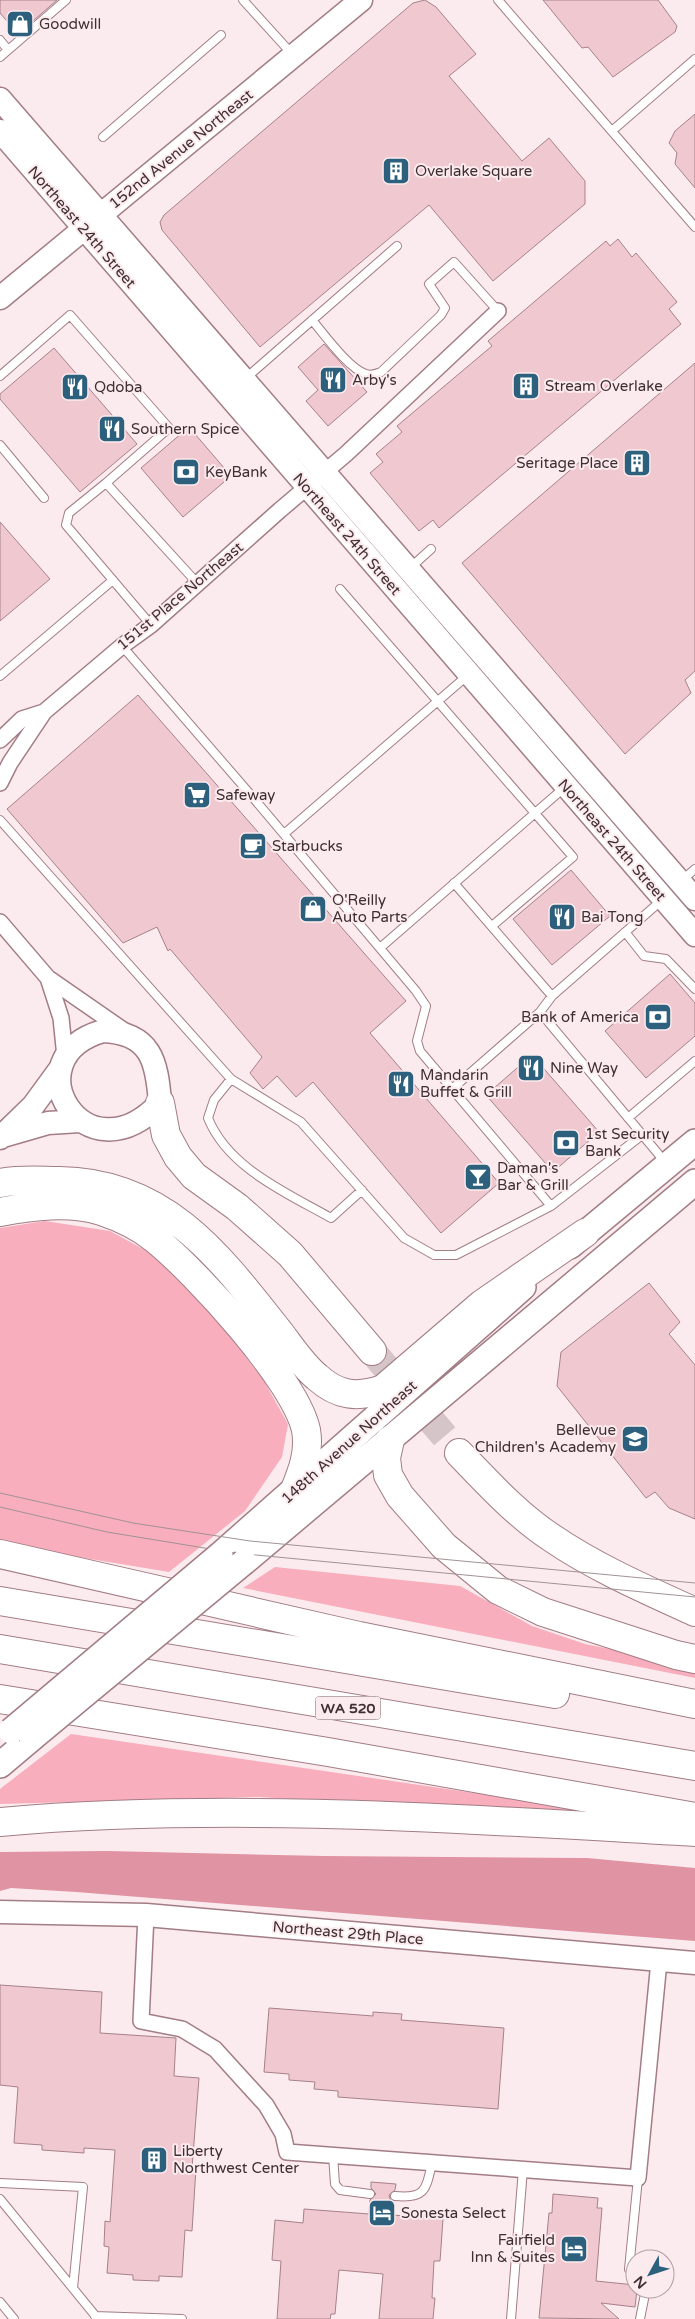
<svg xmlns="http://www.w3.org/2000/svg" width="695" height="2319" viewBox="0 0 695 2319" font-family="'Varela Round',sans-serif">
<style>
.green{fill:#f8aebd}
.forest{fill:#df93a3}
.building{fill:#f0c8d0;stroke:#a68189}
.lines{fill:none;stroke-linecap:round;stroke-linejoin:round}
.highway-tunnel{stroke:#d6c5c8;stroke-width:28;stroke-dasharray:28 14;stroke-linecap:butt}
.lane-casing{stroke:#a27d85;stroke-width:10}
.street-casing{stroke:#a27d85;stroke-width:18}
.secondary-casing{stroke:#a27d85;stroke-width:25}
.primary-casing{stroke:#a27d85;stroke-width:28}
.highway-casing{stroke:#a27d85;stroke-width:30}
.lane{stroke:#fff;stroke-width:8}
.street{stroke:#fff;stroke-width:15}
.secondary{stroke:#fff;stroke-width:22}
.primary{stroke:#fff;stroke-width:25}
.highway{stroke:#fff;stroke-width:28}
.tram{stroke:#a29295;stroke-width:1}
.primary-bridge-casing{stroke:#a27d85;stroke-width:28;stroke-linecap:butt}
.primary-bridge{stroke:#fff;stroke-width:25}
.labels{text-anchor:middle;stroke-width:4;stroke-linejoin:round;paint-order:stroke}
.shield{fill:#fcebee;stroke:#78676a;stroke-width:1}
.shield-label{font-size:14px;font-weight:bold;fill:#3f2f32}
.poi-label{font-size:15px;fill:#3f2f32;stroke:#fcebee;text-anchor:start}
.street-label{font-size:15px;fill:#3f2f32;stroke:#fcebee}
</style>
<rect width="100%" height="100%" fill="#fcebee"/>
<path class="green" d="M45,1221L110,1231L156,1256L224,1328L264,1381L288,1424L282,1457L245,1511L169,1572L30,1549L0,1539V1228Z
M275,1567L460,1586L532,1626L585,1644L695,1666V1678L243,1588Z
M71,1734L639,1817L631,1820L259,1797L0,1804V1789Z"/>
<path class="forest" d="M108,1851L324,1856L587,1858L695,1868V1941L76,1892L11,1888L0,1891V1852Z"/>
<path class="building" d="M0,0H57L18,34L0,13Z
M425,0L436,7L476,54L449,76L522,161L549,138L585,181V204L493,281L429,205L260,347L162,230L160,222L164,215L413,3Z
M543,0H658L677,26L675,32L613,77L588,47L582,48Z
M695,114V188L675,164L677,153L669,143L675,131Z
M618,239L632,257L636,253L677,302L669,309L681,324L439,528L433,520L419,531L370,473L383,462L376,454L402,432L397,426L492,346L488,341L606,241L610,246Z
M324,344L367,392L328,426L306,401L318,390L298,367Z
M54,348L137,444L80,492L0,399V394Z
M695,363V671L685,680L691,693L625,754L462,563Z
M189,427L231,476L183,517L141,468Z
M0,522L50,579L0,621Z
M138,695L406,1001L370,1033L499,1183L441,1233L313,1082L296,1097L277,1076L263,1089L250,1073L262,1057L170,949L168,951L157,927L123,943L7,809Z
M571,870L610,916L552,965L513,919Z
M670,974L695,1003V1036L646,1078L605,1031Z
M532,1055L599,1132L553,1172L486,1095Z
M649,1283L680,1322L669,1334L695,1365V1519L669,1508L655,1492L646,1498L557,1386L561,1352Z
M0,1985L102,1992L100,2033L176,2038L174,2076L199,2078L192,2168H196L192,2231L185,2230L182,2277L159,2276V2281L133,2280V2275L107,2273L109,2247L104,2246L105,2221L110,2222L115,2150L84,2148V2153L42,2150V2145L14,2143L18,2087L0,2085Z
M269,2008L373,2016V2012L402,2014L401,2020L504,2028L498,2109L338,2097V2091L314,2089L315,2082L289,2080V2074L264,2072Z
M371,2182L396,2184L395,2190L389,2195L390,2199L394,2202L393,2215L443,2219L440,2261H434L432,2298H435L433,2319H379L383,2274L339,2270L335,2314H331L330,2319H277L281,2261L272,2260L275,2220L303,2223L304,2209L369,2214L370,2200L376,2194L371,2188Z
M553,2194L598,2198L597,2208H602L596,2281L635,2285L637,2289L635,2307L601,2303L619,2319L539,2318L549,2213H552Z"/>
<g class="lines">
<path class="highway-tunnel" d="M372,1351L459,1453"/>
<g class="lane-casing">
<path id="lane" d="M243,0L292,54
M498,0L695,227
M0,40L8,50
M0,57L66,0
M613,130L695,59
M103,137L221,35
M312,320C324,334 349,369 366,374C372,376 376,374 381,372L441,315L445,308L429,284L454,262L498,311
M0,376L70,315L169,428L106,483L198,584
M246,378L397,246
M0,445L44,498
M106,483L69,513L66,525L151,625
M410,568L431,549
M340,589L573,857L492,926
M122,646L250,794L416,991L426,1006L417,1041L420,1051L551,1206
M0,676L113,580
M0,820L231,1079
M284,834L468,675
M681,881L695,869
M454,883L552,996
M626,933L644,956L666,959L695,989
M380,948L565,787
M540,1012L665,1162
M452,1089L540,1012L552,996L662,900
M628,1118L695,1061
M362,1190L331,1218C287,1193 228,1168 208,1118L214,1100L231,1079L301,1122L404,1238L434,1255H456L551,1206L642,1135
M333,2155L335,2184L340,2190L370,2194
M0,2183L83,2187L73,2288
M395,2196C425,2199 426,2190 432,2163
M0,2199L98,2319
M635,2271L629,2269L638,2178
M0,2302L14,2319
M95,2316L182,2319
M511,2319L523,2169
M640,2319L646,2289"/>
</g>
<g class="street-casing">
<path id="street" d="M0,740L22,719L44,712L122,646L151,625L280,510L346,454L498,311
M0,783L10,763L44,712
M0,922L48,978L126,1032
M48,978L61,1018L65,1057
M146,1915L141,2021L182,2029L215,2049L266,2105L283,2134L287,2152L638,2178L659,1961"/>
</g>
<g class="secondary-casing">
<path id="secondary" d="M0,99L695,899
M0,131L695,935
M0,298L361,0
M103,1031C151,1033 157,1061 160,1103C85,1183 9,1058 103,1031Z
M3,1136L48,1123L80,1121
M0,1138L33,1106L60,1069
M0,1912L146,1915L695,1963"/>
</g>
<g class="primary-casing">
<path id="primary" d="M570,1246L695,1142
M220,1555L523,1287
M244,1562L695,1182
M0,1765L32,1738"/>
</g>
<g class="highway-casing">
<path id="highway" d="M160,1103L166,1135L178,1157L194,1176L237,1207L290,1254L372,1351
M0,1183C19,1179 41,1181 60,1181C163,1182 218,1254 276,1328C289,1344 301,1364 317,1377C338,1396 357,1398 383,1389L482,1304L585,1233
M0,1212C32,1206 69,1201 101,1211C119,1217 140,1227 155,1239C196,1272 295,1380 306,1430C310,1453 302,1472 294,1492
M390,1440L386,1458L388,1475L400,1496L444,1546L498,1590L543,1612L676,1655L695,1659
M459,1453C488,1483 517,1515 552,1538C596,1568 647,1590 695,1612
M0,1554L359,1636L695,1704
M0,1601L555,1694
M0,1649L695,1766
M0,1699L328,1752L695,1817
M0,1822C230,1802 465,1819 695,1832"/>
</g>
<use href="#lane" class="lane"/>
<use href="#street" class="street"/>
<use href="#secondary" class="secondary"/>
<use href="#primary" class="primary"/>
<use href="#highway" class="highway"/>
<path class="tram" d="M0,1493L133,1523L250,1541L695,1583
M0,1507L107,1532L235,1553L695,1597"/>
<g class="primary-bridge-casing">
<path id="primary-bridge" d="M11,1731L220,1555
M32,1738L244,1562"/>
</g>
<use href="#primary-bridge" class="primary-bridge"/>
</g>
<defs>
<g id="shop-square" transform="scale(1.4375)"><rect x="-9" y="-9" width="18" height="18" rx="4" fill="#2c607c" stroke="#fcebee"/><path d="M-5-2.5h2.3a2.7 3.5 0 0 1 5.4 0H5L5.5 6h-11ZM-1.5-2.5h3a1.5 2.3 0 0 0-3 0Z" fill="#fff"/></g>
<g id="building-square" transform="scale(1.4375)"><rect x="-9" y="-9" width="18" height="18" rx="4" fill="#2c607c" stroke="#fcebee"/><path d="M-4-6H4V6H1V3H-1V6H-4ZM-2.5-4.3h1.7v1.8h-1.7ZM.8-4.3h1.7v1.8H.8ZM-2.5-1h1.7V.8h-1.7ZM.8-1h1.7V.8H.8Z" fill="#fff"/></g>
<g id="restaurant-square" transform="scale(1.4375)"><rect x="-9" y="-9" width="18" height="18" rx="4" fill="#2c607c" stroke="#fcebee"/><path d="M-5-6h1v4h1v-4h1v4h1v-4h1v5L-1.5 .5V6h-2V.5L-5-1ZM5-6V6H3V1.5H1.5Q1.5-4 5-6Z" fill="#fff"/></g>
<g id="bank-square" transform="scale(1.4375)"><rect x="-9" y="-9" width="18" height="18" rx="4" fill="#2c607c" stroke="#fcebee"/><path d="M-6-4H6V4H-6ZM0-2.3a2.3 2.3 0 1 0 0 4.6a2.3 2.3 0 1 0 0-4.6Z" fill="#fff"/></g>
<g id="supermarket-square" transform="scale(1.4375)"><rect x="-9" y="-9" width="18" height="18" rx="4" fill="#2c607c" stroke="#fcebee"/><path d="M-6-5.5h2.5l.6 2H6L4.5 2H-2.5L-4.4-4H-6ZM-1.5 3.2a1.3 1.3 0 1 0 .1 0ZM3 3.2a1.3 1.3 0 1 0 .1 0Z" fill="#fff"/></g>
<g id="cafe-square" transform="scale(1.4375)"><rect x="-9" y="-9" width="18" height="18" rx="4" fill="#2c607c" stroke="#fcebee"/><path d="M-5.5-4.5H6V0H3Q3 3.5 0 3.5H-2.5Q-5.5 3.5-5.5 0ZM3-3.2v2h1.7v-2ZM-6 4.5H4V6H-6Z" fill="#fff"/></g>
<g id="bar-square" transform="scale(1.4375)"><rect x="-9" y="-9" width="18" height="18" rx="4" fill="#2c607c" stroke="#fcebee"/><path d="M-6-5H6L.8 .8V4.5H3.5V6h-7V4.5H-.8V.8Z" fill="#fff"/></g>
<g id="school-square" transform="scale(1.4375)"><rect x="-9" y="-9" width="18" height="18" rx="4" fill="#2c607c" stroke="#fcebee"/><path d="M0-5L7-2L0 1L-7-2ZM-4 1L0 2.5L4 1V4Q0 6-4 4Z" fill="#fff"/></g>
<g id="hotel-square" transform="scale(1.4375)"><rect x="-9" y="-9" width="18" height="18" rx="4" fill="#2c607c" stroke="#fcebee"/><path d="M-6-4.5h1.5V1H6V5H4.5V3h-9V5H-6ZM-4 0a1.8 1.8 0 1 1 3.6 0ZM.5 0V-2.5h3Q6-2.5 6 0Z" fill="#fff"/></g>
</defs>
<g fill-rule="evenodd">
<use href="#shop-square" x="20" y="24"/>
<use href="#building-square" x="396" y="171"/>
<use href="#restaurant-square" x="333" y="380"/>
<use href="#building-square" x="526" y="386"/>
<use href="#restaurant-square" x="75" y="387"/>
<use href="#restaurant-square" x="112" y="429"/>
<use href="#building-square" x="637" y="463"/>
<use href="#bank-square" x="186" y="472"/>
<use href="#supermarket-square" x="197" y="795"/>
<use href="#cafe-square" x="253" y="846"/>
<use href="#shop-square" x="313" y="909"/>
<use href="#restaurant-square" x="562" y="917"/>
<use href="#bank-square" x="658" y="1017"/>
<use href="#restaurant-square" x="531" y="1068"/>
<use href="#restaurant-square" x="401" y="1084"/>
<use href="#bank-square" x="566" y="1143"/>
<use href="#bar-square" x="478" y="1177"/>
<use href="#school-square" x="635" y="1439"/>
<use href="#building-square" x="154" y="2160"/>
<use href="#hotel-square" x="382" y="2213"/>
<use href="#hotel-square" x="574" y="2249"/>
</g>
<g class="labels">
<rect class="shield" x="315.5" y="1696.5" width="65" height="23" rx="4"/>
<g class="shield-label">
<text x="348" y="1713">WA 520</text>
</g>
<g class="poi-label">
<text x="39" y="29">Goodwill</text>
<text x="415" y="176">Overlake Square</text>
<text x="352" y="385">Arby's</text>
<text x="545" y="391">Stream Overlake</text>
<text x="94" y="392">Qdoba</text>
<text x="131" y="434">Southern Spice</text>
<text x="618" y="468" text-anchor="end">Seritage Place</text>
<text x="205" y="477">KeyBank</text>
<text x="216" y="800">Safeway</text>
<text x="272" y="851">Starbucks</text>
<text x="332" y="905">O'Reilly<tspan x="332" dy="17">Auto Parts</tspan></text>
<text x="581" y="922">Bai Tong</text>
<text x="639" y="1022" text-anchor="end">Bank of America</text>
<text x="550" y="1073">Nine Way</text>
<text x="420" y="1080">Mandarin<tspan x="420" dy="17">Buffet &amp; Grill</tspan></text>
<text x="585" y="1139">1st Security<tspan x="585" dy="17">Bank</tspan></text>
<text x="497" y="1173">Daman's<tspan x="497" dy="17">Bar &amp; Grill</tspan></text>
<text x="616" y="1435" text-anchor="end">Bellevue<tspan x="616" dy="17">Children's Academy</tspan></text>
<text x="173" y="2156">Liberty<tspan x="173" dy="17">Northwest Center</tspan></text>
<text x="401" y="2218">Sonesta Select</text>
<text x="555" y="2245" text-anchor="end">Fairfield<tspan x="555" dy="17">Inn &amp; Suites</tspan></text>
</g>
<g class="street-label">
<text transform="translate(181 149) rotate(-39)" y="5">152nd Avenue Northeast</text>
<text transform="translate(82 227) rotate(49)" y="5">Northeast 24th Street</text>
<text transform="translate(347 534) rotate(49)" y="5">Northeast 24th Street</text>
<text transform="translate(180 596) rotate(-40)" y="5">151st Place Northeast</text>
<text transform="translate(612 840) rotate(49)" y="5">Northeast 24th Street</text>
<text transform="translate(349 1442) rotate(-42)" y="5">148th Avenue Northeast</text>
<text transform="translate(348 1933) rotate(5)" y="5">Northeast 29th Place</text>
</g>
</g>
<g transform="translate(650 2274) rotate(230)"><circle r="24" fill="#fcebee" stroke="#b0a0a3"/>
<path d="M0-4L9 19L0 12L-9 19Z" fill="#2c607c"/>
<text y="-8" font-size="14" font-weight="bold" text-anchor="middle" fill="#3f2f32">N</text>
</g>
</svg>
